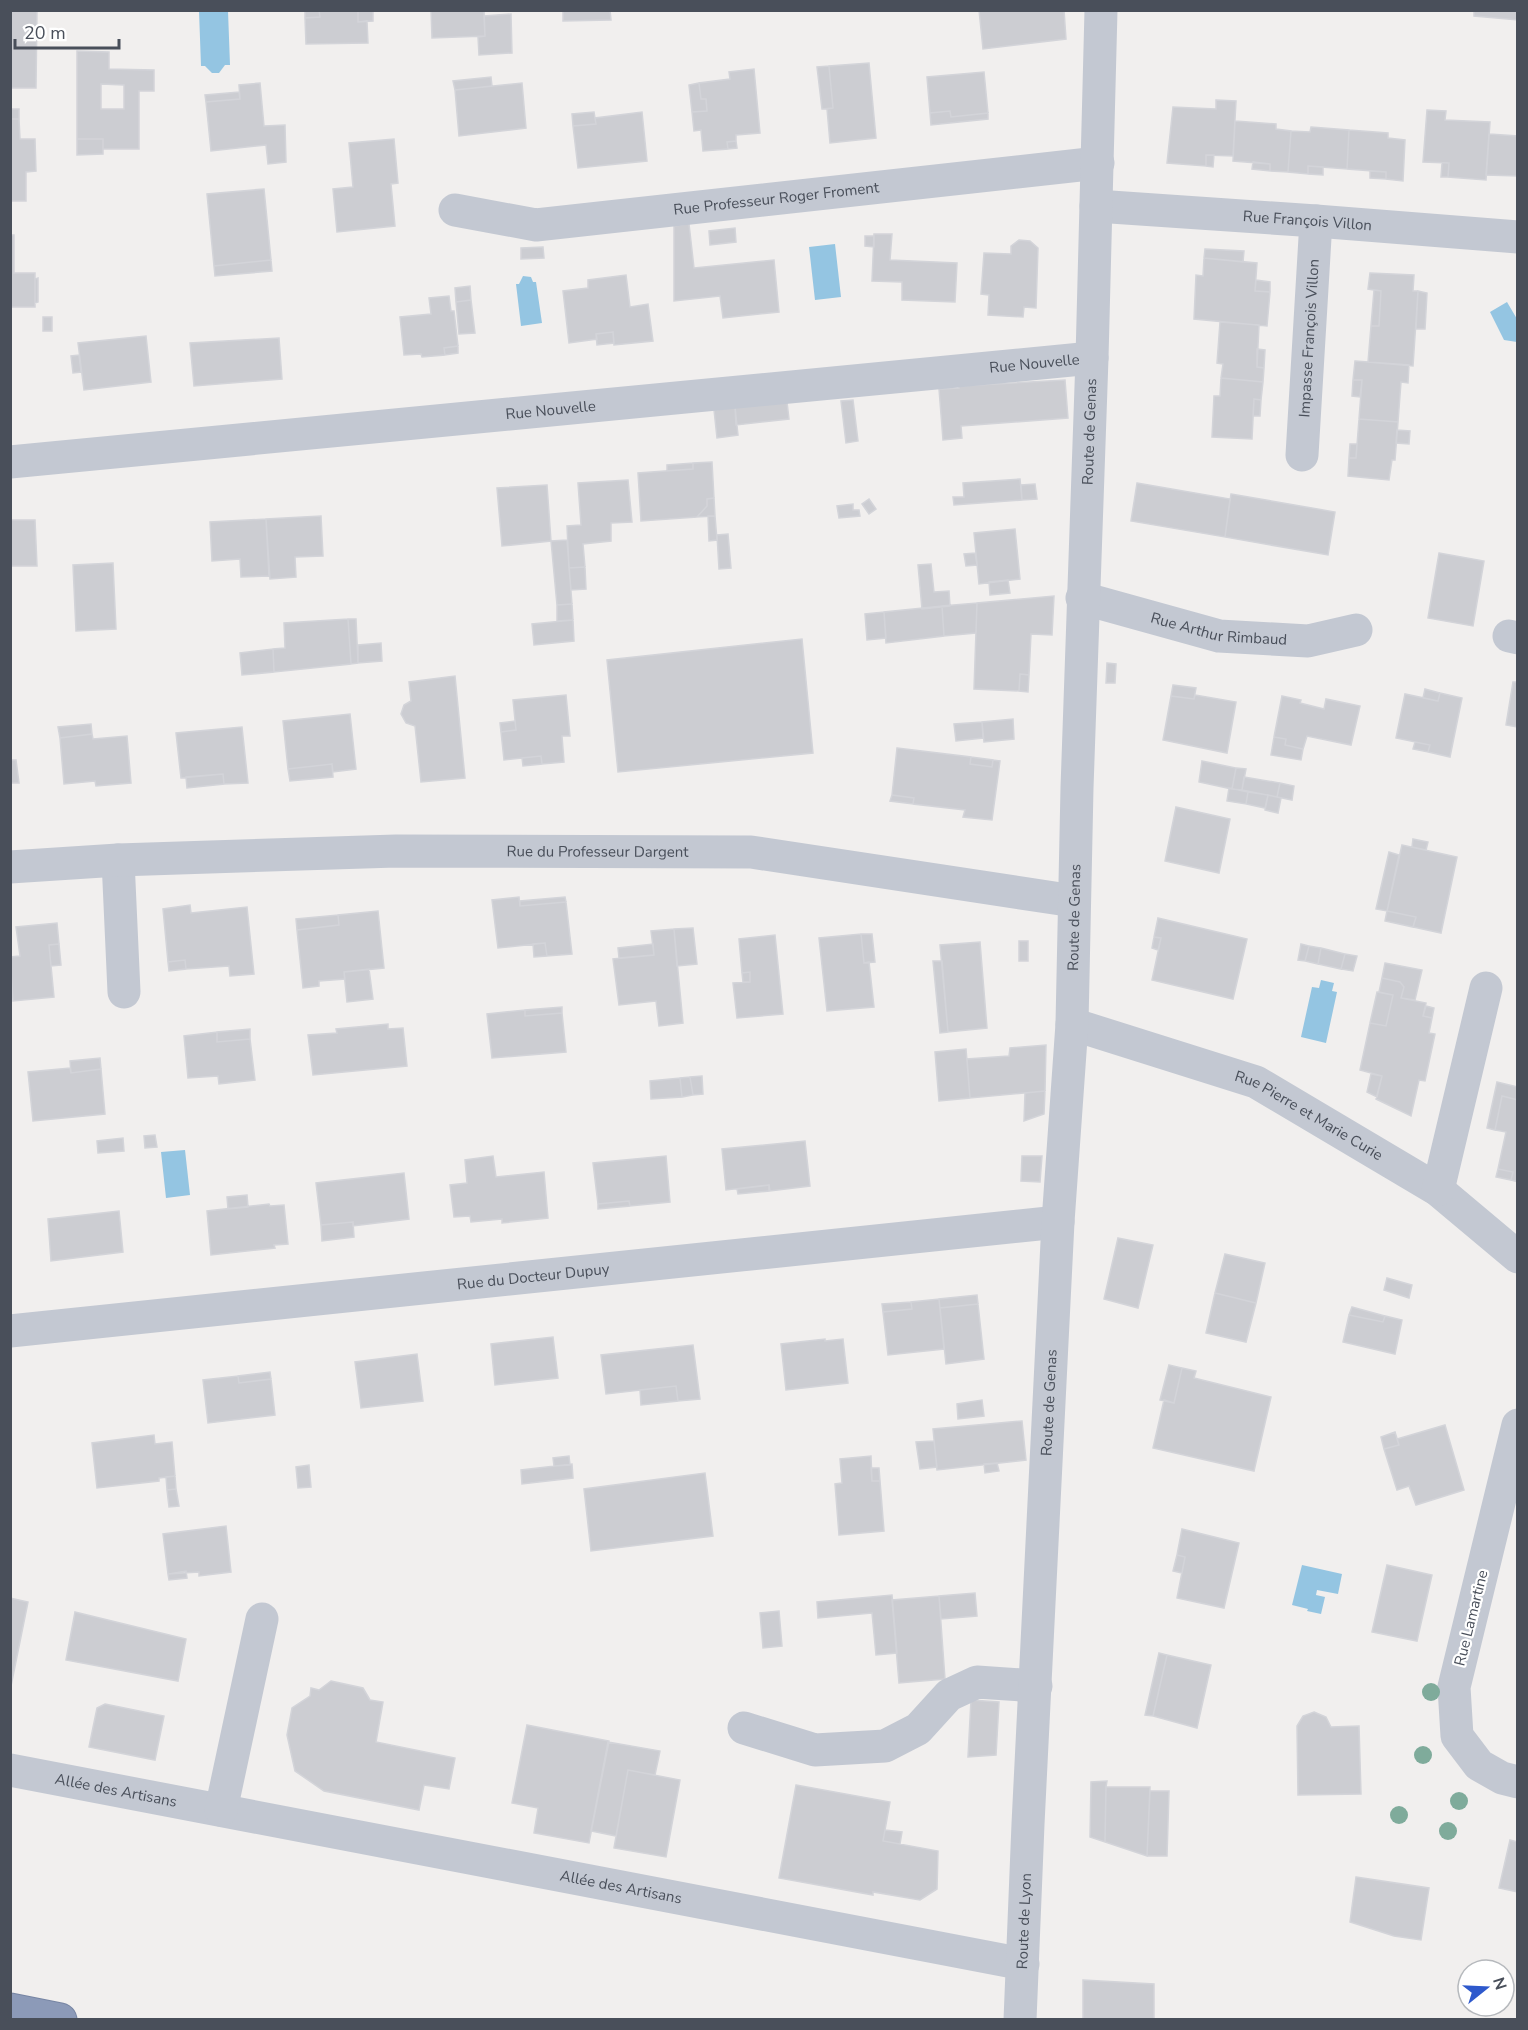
<svg xmlns="http://www.w3.org/2000/svg" width="1528" height="2030" viewBox="0 0 1528 2030" font-family="'Nunito Sans',sans-serif">
<style>
.water{fill:#94c5e2}
.building{fill:#cccdd2;stroke:#d3d4d9;stroke-width:1.5;fill-rule:evenodd}
.lines{fill:none;stroke-linecap:round;stroke-linejoin:round}
.highway-casing{stroke:#7785a3;stroke-width:35}
.minor{stroke:#c3c8d2;stroke-width:33}
.highway{stroke:#8c9ab8;stroke-width:33}
.tree{fill:#7fab9b}
.labels{text-anchor:middle;stroke-width:4.5;stroke-linejoin:round;paint-order:stroke}
.street-label{font-size:15px;fill:#494f5a;stroke:#fff}
</style>
<rect width="100%" height="100%" fill="#f1efee"/>
<path class="water" d="M199,11H228L230,65H225L219,73H212L205,66H201Z
M835,244L841,297L815,300L809,247Z
M523,276L531,277L533,282H536L542,323L521,326L516,284H519Z
M1507,302L1517,319V342L1504,340L1490,312Z
M1321,980L1334,983L1332,991L1337,992L1326,1043L1301,1037L1312,987L1319,988Z
M185,1150L190,1195L166,1198L161,1152Z
M1302,1565L1342,1574L1338,1594L1317,1590L1316,1595L1325,1597L1321,1614L1307,1611L1308,1609L1292,1605Z"/>
<path class="building" d="M10,10H37L36,88H10Z
M305,10H319L320,17L305,18Z
M319,10H358V22L367,21L368,43L306,44L305,18L320,17Z
M358,10H373V21L358,22Z
M431,10H484L485,36L432,38Z
M563,10H610L611,20L563,21Z
M979,10H1064L1066,39L983,49Z
M1474,10H1518V20L1474,16Z
M511,14L512,53L479,55L478,37L485,36L484,16Z
M77,51L109,52V69L154,70V91H139V149H103V139H77ZM101,84L124,85V109H101Z
M869,63L876,138L830,143L827,109L833,108L829,66Z
M829,66L833,108L822,109L817,67Z
M754,69L760,133L736,135V141L727,142L728,149L703,151L701,130L694,131L692,112L707,111L706,99H701L699,83L730,79L729,72Z
M984,72L988,113L951,117L950,111L930,113L927,77Z
M491,77L492,86L455,90L453,81Z
M260,83L264,126L285,125L286,162L268,164L266,145L211,151L206,102L240,99L239,85Z
M522,83L526,128L459,136L455,90Z
M699,83L701,99H706L707,111L692,112L689,85Z
M239,92L240,99L206,102L205,95Z
M1216,100L1236,101L1233,156L1206,155V166L1167,163L1173,107L1216,109Z
M10,109H19V119H10Z
M1427,110L1446,111L1445,120L1490,122L1486,180L1448,177L1449,163L1423,162Z
M950,111L951,117L988,113V119L931,125L930,113Z
M594,112L596,124L573,126L572,114Z
M642,112L647,161L578,168L573,126L596,124L595,118Z
M10,119H19L20,139H35L36,171L26,172V201H10Z
M1235,121L1276,124V129L1291,131L1288,172L1270,171V164L1233,161Z
M1311,127L1349,130L1347,169L1308,166V174L1288,172L1291,131L1310,132Z
M1349,130L1388,133V138L1405,140L1403,181L1386,179V172L1347,169Z
M1489,134L1518,136V176L1486,175Z
M77,139H103V154L77,155Z
M394,139L398,183L391,184L395,226L337,232L333,189L353,187L349,143Z
M736,141L737,148L728,149L727,142Z
M1206,155H1214L1213,167L1206,166Z
M1253,162L1270,164V171L1252,169Z
M1442,163H1449L1448,177H1441Z
M1308,166L1323,167V175L1308,174Z
M1370,171L1386,172V179L1370,178Z
M264,189L271,260L214,266L207,194Z
M689,224L694,268L774,260L779,312L723,318L720,296L674,301V226Z
M735,228L736,242L710,245L709,231Z
M874,234H892L890,260L957,263L955,302L902,300V282L872,281Z
M10,235H14V273H35V307H10Z
M865,236H874V247L865,246Z
M1019,240L1030,241L1038,248L1036,308L1024,307L1023,317L988,315L989,295L981,294L984,253L1011,254V246Z
M543,247L544,258L521,259V248Z
M1205,249L1244,251L1243,262L1204,258Z
M1204,258L1257,263L1255,291L1270,292L1267,326L1194,319L1196,275L1203,276Z
M271,260L272,271L215,276L214,266Z
M1370,273L1414,275L1413,291H1418L1413,366L1368,362L1371,326H1379L1381,291L1368,289Z
M626,275L630,307L648,304L653,341L614,345L613,332L596,334L597,339L569,343L563,291L588,288V280Z
M38,278V302L35,303V279Z
M1256,280L1270,282V292L1255,291Z
M470,286L471,300L456,302L455,288Z
M1374,290L1381,291L1379,326H1371Z
M1418,291L1427,293L1425,329H1416Z
M449,296L451,311H454L458,346L444,348L445,355L422,357L421,354L404,355L400,317L431,314L429,298Z
M471,300L475,333L459,334L456,302Z
M43,317H52V331H43Z
M1220,322L1259,325L1257,367L1264,368L1263,382L1221,378L1223,364L1217,363Z
M613,332L614,343L597,345L596,334Z
M146,336L151,382L84,390L78,343Z
M279,338L282,379L194,386L190,343Z
M458,346V353L445,355L444,348Z
M1257,349L1265,350L1264,368L1257,367Z
M79,355L81,372L73,373L71,356Z
M1355,361L1409,365L1408,383L1401,382L1398,422L1359,419L1362,380H1353Z
M1221,378L1263,382L1261,400L1254,399L1252,439L1212,437L1214,396H1220Z
M1065,380L1068,418L961,426L962,438L943,440L939,389L959,388V386Z
M1353,380H1362L1360,397L1352,396Z
M1254,399L1261,400L1260,416H1253Z
M853,400L858,441L846,443L841,401Z
M787,402L789,419L736,425L735,407Z
M735,407L738,435L717,438L714,410Z
M1359,419L1398,422L1395,460H1392L1389,480L1348,476L1349,458H1356Z
M1397,430L1410,431L1409,444L1396,443Z
M1350,444H1357L1356,458H1349Z
M712,462L714,498L707,499V506L697,517L641,521L638,473L693,469V463Z
M693,463V469L667,471V465Z
M1020,479L1022,500L954,505L953,497H964L963,483Z
M628,480L632,522L611,523V541L583,544L585,567L569,568L567,526L581,525L578,483Z
M1137,483L1230,499L1225,537L1131,521Z
M1035,484L1037,499L1022,500L1021,485Z
M547,485L551,541L502,546L497,488Z
M1231,494L1335,512L1328,555L1225,537Z
M714,498L715,516L697,517L707,506V499Z
M869,499L876,509L869,514L862,504Z
M853,504V510H859L860,516L839,518L837,506Z
M321,516L323,556L295,557L296,577L270,579L266,519Z
M708,516H715L717,540L709,541Z
M266,519L269,576L241,577L240,559L212,561L210,522Z
M10,520H35L37,566H10Z
M1015,529L1020,579L979,584L974,533Z
M728,534L731,568L719,569L717,535Z
M567,540L572,604L557,605L551,541Z
M975,553L977,565L966,566L964,554Z
M1439,553L1484,561L1473,626L1428,618Z
M113,563L116,629L76,631L73,565Z
M931,564L934,592L949,591L950,606L922,609L918,565Z
M585,567L586,589L571,590L569,568Z
M1008,580L1010,593L990,595L989,582Z
M1054,596L1052,635L1031,634L1029,675L1020,674L1019,691L974,689L977,603Z
M977,603L976,633L944,636L942,606Z
M572,604L573,620L557,621V605Z
M942,606L944,636L886,643L884,612Z
M884,612L886,638L867,640L865,614Z
M348,619L351,664L274,672L273,649L285,648L284,623Z
M348,619H356L358,663L351,664Z
M573,620L574,641L534,645L532,624Z
M802,639L813,753L618,772L607,660Z
M381,643L382,661L358,663V645Z
M273,649L274,672L242,675L240,653Z
M1107,663L1116,664L1115,683H1106Z
M1020,674L1029,675L1028,692L1019,691Z
M455,676L465,778L421,782L415,726L406,723L401,714L404,705L411,701L409,682Z
M1513,682H1518V727L1506,725Z
M1173,685L1196,688L1194,699L1171,696Z
M1425,689L1440,693L1438,701L1423,698Z
M1440,693L1462,698L1450,757L1428,752L1430,745L1396,738L1405,694L1438,701Z
M566,695L570,736H562L564,762L542,764L541,756L504,760L501,732L516,730L513,700Z
M1195,695L1236,702L1227,753L1163,740L1171,696L1194,699Z
M1282,696L1301,700L1300,703L1324,709L1326,699L1360,706L1351,745L1307,736L1303,749L1285,745L1286,739L1274,737Z
M350,714L356,769L333,772L332,764L288,769L283,721Z
M1013,719L1014,739L984,742L982,722Z
M515,721L516,730L501,732L500,723Z
M982,722L983,738L956,741L954,724Z
M91,724L92,734L60,738L58,727Z
M242,727L248,783L224,784L223,774L181,778L176,733Z
M92,734L93,739L127,736L131,783L96,786L95,781L64,784L60,738Z
M1274,737L1286,739L1285,745L1303,749L1301,760L1271,755Z
M1415,742L1430,745L1428,752L1413,749Z
M897,748L971,757L970,764L992,767L993,760L1000,761L992,820L963,817L965,810L913,804L914,798L892,795Z
M541,756L542,764L523,766L522,758Z
M971,757L993,760L992,767L970,764Z
M10,760H16L19,783H11Z
M1202,761L1236,768L1232,789L1199,782Z
M332,764L333,777L290,781L288,769Z
M1236,768L1246,769L1242,790L1232,789Z
M223,774L224,784L187,788L186,777Z
M1244,777L1280,783L1277,797L1242,790Z
M1280,783L1294,786L1292,800L1277,797Z
M1229,788L1248,792L1246,804L1227,801Z
M1248,792L1268,795L1265,808L1246,804Z
M892,795L914,798L913,804L890,801Z
M1268,795L1281,798L1278,813L1265,810Z
M1176,807L1230,819L1219,873L1165,861Z
M1413,839L1428,842L1426,850L1412,847Z
M1402,845L1457,857L1441,933L1413,927L1416,917L1387,911Z
M1389,852L1399,855L1387,911L1376,909Z
M519,897L520,906L566,902L572,954L547,956L545,943L498,948L492,900Z
M565,897L566,902L520,906V901Z
M190,905L191,913L247,907L254,974L230,976L229,966L186,969L185,960L168,962L163,909Z
M378,911L384,968L344,972L345,979L319,981V986L303,988L297,930L339,925L338,915Z
M1387,911L1416,917L1413,927L1385,921Z
M338,915L339,925L297,930L296,919Z
M1158,918L1247,939L1233,999L1152,980L1161,938L1154,937Z
M57,923L59,944L49,945L54,997L13,1001L10,957L20,956L16,927Z
M693,928L697,964L677,966L674,929Z
M674,929L683,1023L659,1026L656,1001L619,1005L613,959L654,955L651,931Z
M861,934L864,963L869,962L874,1007L827,1011L819,938Z
M861,934H872L875,962L864,963Z
M775,935L783,1014L737,1018L733,983L750,982V972L742,973L739,939Z
M1154,937L1161,938L1158,950L1152,948Z
M1019,941H1028V961H1019Z
M980,942L987,1028L948,1032L940,945Z
M545,943L547,956L534,957L533,944Z
M59,944L61,965L51,966L49,945Z
M653,944L654,955L619,958L618,948Z
M1301,944L1309,946L1305,961L1298,960Z
M1309,946L1321,948L1318,964L1305,961Z
M1321,948L1345,954L1341,969L1318,964Z
M1345,954L1357,956L1353,971L1341,969Z
M185,960L186,969L169,971L168,962Z
M933,961H942L948,1032L940,1033Z
M1385,963L1422,970L1415,1000L1401,998L1404,987L1400,982L1382,978Z
M369,969L373,999L347,1002L344,972Z
M750,972V982H743L742,973Z
M1382,978L1400,982L1404,987L1401,998L1426,1003L1423,1016L1432,1018L1429,1033L1435,1034L1425,1081L1419,1080L1411,1116L1376,1099L1382,1076L1360,1070L1370,1023L1386,1026L1393,995L1379,992Z
M1377,992L1393,995L1386,1026L1370,1023Z
M1426,1006L1434,1008L1432,1018L1423,1016Z
M562,1007V1013L525,1016V1010Z
M525,1010V1016L562,1013L566,1052L492,1058L487,1014Z
M388,1024V1029L403,1028L407,1066L313,1075L308,1035L337,1033L336,1029Z
M250,1029V1039L217,1042V1032Z
M217,1032V1042L250,1039L255,1080L219,1084L218,1076L188,1078L184,1036Z
M1046,1045L1045,1091L970,1098L967,1059L1009,1056L1010,1048Z
M966,1049L970,1098L939,1101L935,1052Z
M100,1058L101,1069L71,1073L70,1061Z
M70,1068L71,1073L101,1069L105,1114L33,1121L28,1072Z
M1371,1074L1382,1076L1377,1097L1367,1092Z
M702,1076L703,1094L693,1095L690,1077Z
M690,1077L693,1095L682,1097L680,1078Z
M680,1078L682,1097L651,1099L650,1081Z
M1497,1082L1518,1087V1100L1502,1096L1495,1130L1487,1128Z
M1045,1091L1044,1114L1024,1121L1025,1093Z
M1502,1096L1518,1100V1182L1511,1180L1513,1172L1498,1169L1506,1132L1495,1130Z
M155,1135L157,1147L145,1148L144,1136Z
M123,1138L124,1151L98,1153L97,1141Z
M805,1141L810,1186L770,1191L769,1185L726,1190L722,1149Z
M493,1156L496,1177L544,1172L548,1218L502,1223V1219L471,1222L470,1216L454,1217L450,1185L467,1183L465,1160Z
M666,1156L670,1202L630,1206L629,1201L598,1204L593,1163Z
M1022,1156H1042L1040,1182L1021,1181Z
M1498,1169L1513,1172L1511,1180L1496,1177Z
M404,1173L409,1219L353,1226V1222L321,1225L316,1183Z
M769,1185V1191L738,1194L737,1189Z
M247,1195L248,1207L228,1209L227,1197Z
M629,1201L630,1206L598,1209V1204Z
M269,1204L270,1206L284,1205L288,1244L274,1245L275,1248L211,1255L207,1211Z
M119,1211L123,1252L51,1261L48,1219Z
M353,1222L354,1237L322,1241L321,1225Z
M1118,1238L1153,1245L1138,1308L1104,1299Z
M1225,1254L1265,1263L1256,1303L1215,1293Z
M1387,1278L1412,1285L1409,1298L1384,1290Z
M1215,1293L1256,1303L1246,1342L1206,1333Z
M977,1295L978,1304L940,1308L939,1299Z
M939,1299L944,1349L888,1355L883,1312L912,1309L911,1302Z
M911,1302L912,1309L883,1312L882,1304Z
M978,1304L984,1359L946,1364L940,1308Z
M1352,1307L1385,1316L1383,1322L1349,1315Z
M1349,1315L1383,1322L1385,1316L1402,1320L1395,1354L1343,1342Z
M553,1337L558,1378L495,1385L491,1344Z
M825,1339V1341L843,1339L848,1383L786,1390L781,1344Z
M693,1345L700,1399L678,1401L676,1386L606,1394L601,1355Z
M417,1354L423,1401L361,1408L355,1362Z
M1169,1365L1182,1368L1174,1403L1160,1400Z
M1182,1368L1196,1371L1194,1378L1271,1397L1254,1471L1153,1448L1164,1400L1174,1403Z
M270,1372L271,1379L239,1383L238,1376Z
M238,1376L239,1383L271,1379L275,1415L208,1423L203,1380Z
M676,1386L678,1401L641,1405L640,1390Z
M982,1400L984,1416L958,1419L957,1404Z
M1022,1421L1026,1460L937,1470L933,1429Z
M1445,1425L1464,1490L1416,1505L1409,1486L1397,1490L1384,1449L1399,1445L1397,1439Z
M1395,1432L1399,1445L1384,1449L1381,1437Z
M154,1435L155,1444L172,1442L175,1476L159,1478V1481L97,1488L92,1443Z
M934,1441L937,1467L920,1469L916,1442Z
M569,1456L570,1465L554,1466L553,1458Z
M871,1456L872,1481H880L884,1531L839,1535L835,1484L842,1483L840,1459Z
M997,1463L999,1471L985,1473L984,1464Z
M572,1464L573,1478L522,1484L521,1470Z
M309,1465L311,1487L298,1488L296,1467Z
M871,1468H879L880,1481H872Z
M705,1473L713,1536L591,1551L584,1489Z
M175,1476L176,1489L167,1490L166,1477Z
M176,1489L179,1506L169,1507L167,1490Z
M226,1526L231,1572L199,1576V1572L168,1574L163,1534Z
M1182,1529L1239,1543L1224,1608L1177,1598L1185,1557L1177,1555Z
M1177,1555L1185,1557L1182,1573L1173,1571Z
M1387,1565L1432,1575L1417,1641L1372,1632Z
M186,1571L187,1578L169,1580L168,1574Z
M975,1593L977,1616L941,1619L939,1596Z
M892,1595L897,1653L876,1655L872,1613L818,1618L817,1602Z
M939,1596L945,1679L899,1683L892,1600Z
M10,1598L28,1602L10,1691Z
M779,1611L782,1646L763,1648L760,1613Z
M75,1612L186,1639L178,1681L66,1660Z
M1159,1653L1167,1655L1153,1716L1145,1715Z
M1167,1655L1211,1665L1197,1728L1153,1716Z
M331,1681L363,1688L370,1700L383,1702L376,1742L455,1758L449,1789L424,1785L419,1810L324,1791L295,1771L287,1735L292,1708L310,1696L311,1688L319,1690Z
M971,1700L999,1702L996,1755L968,1757Z
M105,1704L164,1716L155,1760L89,1747L97,1708Z
M1314,1712L1326,1717L1331,1727L1359,1726L1361,1794L1298,1795L1297,1726L1303,1716Z
M527,1725L609,1741L589,1843L534,1833L538,1808L512,1803Z
M608,1742L660,1751L655,1775L628,1770L616,1836L591,1831Z
M628,1770L680,1780L666,1857L614,1848Z
M1107,1781L1106,1787L1105,1842L1090,1837L1091,1782Z
M796,1785L890,1802L883,1841L938,1851L937,1889L920,1900L873,1892V1895L779,1878Z
M1106,1787H1150L1147,1856L1105,1842Z
M1150,1791H1169L1167,1856H1147Z
M885,1830L902,1832L900,1844L883,1841Z
M1510,1840L1518,1842V1892L1499,1888Z
M1356,1877L1429,1888L1421,1940L1394,1936L1350,1922Z
M1083,1980L1154,1984V2020H1083Z"/>
<g class="lines">
<g class="highway-casing">
<path id="highway" d="M10,2010L60,2020"/>
</g>
<g class="minor">
<path id="s1" d="M1096,206L1316,221L1518,237"/>
<path id="s2" d="M455,210L536,225L1098,163"/>
<path id="s3" d="M1302,455L1316,221"/>
<path id="s4" d="M10,462L1092,358"/>
<path id="s5" d="M1082,598L1219,636L1308,641L1356,630"/>
<path d="M1509,636L1518,638"/>
<path d="M118,860L124,992"/>
<path id="s6" d="M10,867L118,860L396,851L751,852L1074,901"/>
<path id="s7" d="M1072,1024L1256,1082L1438,1190L1518,1257"/>
<path d="M1438,1190L1486,988"/>
<path id="s8" d="M10,1331L1058,1222"/>
<path d="M1518,1425L1454,1687L1457,1736L1479,1765L1502,1778L1518,1782"/>
<path d="M744,1728L815,1750L885,1746L918,1729L949,1695L977,1682L1036,1686"/>
<path id="s9" d="M10,1770L1023,1964"/>
<path d="M221,1810L262,1619"/>
<path id="s10" d="M1020,2020L1028,1824L1058,1222L1072,1024L1077,788L1092,358L1101,10"/>
</g>
<use href="#highway" class="highway"/>
</g>
<g class="tree">
<circle cx="1431" cy="1692" r="9"/>
<circle cx="1423" cy="1755" r="9"/>
<circle cx="1459" cy="1801" r="9"/>
<circle cx="1399" cy="1815" r="9"/>
<circle cx="1448" cy="1831" r="9"/>
</g>
<g class="labels">
<g class="street-label">
<text dy="5" stroke="none"><textPath href="#s2" startOffset="324">Rue Professeur Roger Froment</textPath></text>
<text dy="5" stroke="none"><textPath href="#s1" startOffset="212">Rue François Villon</textPath></text>
<text dy="5" stroke="none"><textPath href="#s3" startOffset="117">Impasse François Villon</textPath></text>
<text dy="5" stroke="none"><textPath href="#s4" startOffset="1029">Rue Nouvelle</textPath></text>
<text dy="5" stroke="none"><textPath href="#s4" startOffset="543">Rue Nouvelle</textPath></text>
<text dy="5" stroke="none"><textPath href="#s10" startOffset="1590">Route de Genas</textPath></text>
<text dy="5" stroke="none"><textPath href="#s5" startOffset="141">Rue Arthur Rimbaud</textPath></text>
<text dy="5" stroke="none"><textPath href="#s6" startOffset="588">Rue du Professeur Dargent</textPath></text>
<text dy="5" stroke="none"><textPath href="#s10" startOffset="1104">Route de Genas</textPath></text>
<text dy="5" stroke="none"><textPath href="#s7" startOffset="255">Rue Pierre et Marie Curie</textPath></text>
<text dy="5" stroke="none"><textPath href="#s8" startOffset="526">Rue du Docteur Dupuy</textPath></text>
<text dy="5" stroke="none"><textPath href="#s10" startOffset="618">Route de Genas</textPath></text>
<text transform="translate(1471 1618) rotate(-76)" y="5">Rue Lamartine</text>
<text dy="5" stroke="none"><textPath href="#s9" startOffset="108">Allée des Artisans</textPath></text>
<text dy="5" stroke="none"><textPath href="#s9" startOffset="622">Allée des Artisans</textPath></text>
<text dy="5" stroke="none"><textPath href="#s10" startOffset="99">Route de Lyon</textPath></text>
</g>
</g>
<rect width="1528" height="2030" fill="none" stroke="#494f5a" stroke-width="24"/>
<g transform="translate(1486 1988) rotate(72)"><circle r="28" fill="#ffffff" stroke="#b6b9bd" stroke-width="1.5"/>
<path d="M0-4.5L10 22L0 15L-10 22Z" fill="#2e59cc"/>
<text y="-9" font-size="16" font-weight="bold" text-anchor="middle" fill="#494f5a">N</text>
</g>
<path d="M15 39v9h104v-9" fill="none" stroke="#494f5a" stroke-width="3"/>
<text x="24" y="39" font-size="18" fill="#494f5a" stroke="#ffffff" stroke-width="4.5" paint-order="stroke">20 m</text>
</svg>
